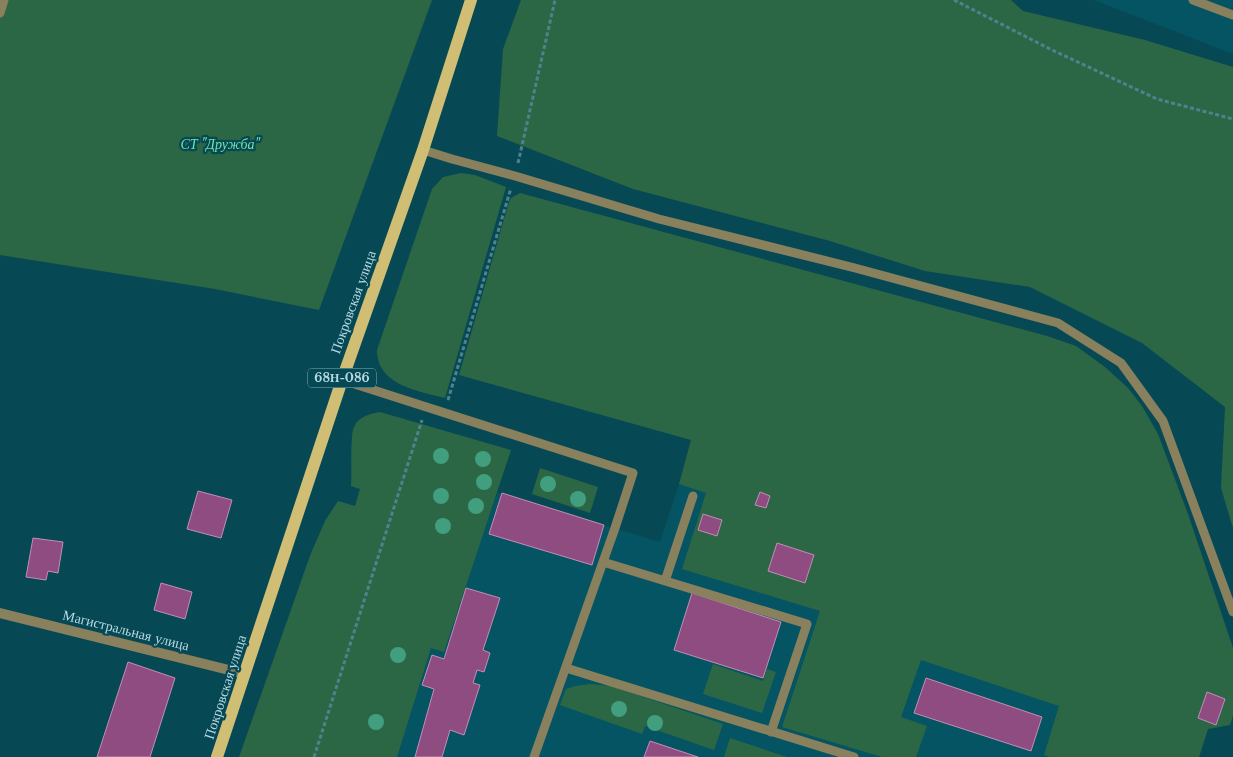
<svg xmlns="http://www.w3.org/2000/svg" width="1233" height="757" viewBox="0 0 1233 757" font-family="'Libre Baskerville',serif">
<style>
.built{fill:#055463}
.green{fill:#2c6745;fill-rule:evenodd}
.building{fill:#8f4c80;stroke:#c28fb5}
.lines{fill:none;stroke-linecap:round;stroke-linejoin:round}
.path{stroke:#4e838e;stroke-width:3;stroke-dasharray:4 2.5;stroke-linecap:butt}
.service{stroke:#89805d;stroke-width:9}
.minor{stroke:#89805d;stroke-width:10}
.primary{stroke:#d0be74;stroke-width:12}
.tree{fill:#419e7f}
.labels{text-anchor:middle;stroke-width:4.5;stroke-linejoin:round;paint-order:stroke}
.shield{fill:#074855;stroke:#82aeb8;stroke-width:1}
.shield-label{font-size:12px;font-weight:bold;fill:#b6dae3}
.park-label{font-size:14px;font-style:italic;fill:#71e4a1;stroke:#074855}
.street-label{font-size:14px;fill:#b6dae3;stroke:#074855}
</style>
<rect width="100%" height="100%" fill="#074855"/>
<path class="built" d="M1094,0H1233V54Z
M679,484L812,524L1233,676V715L1230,725L1208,729L1199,757H352L498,493L660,542Z"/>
<path class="green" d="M0,0H432L319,310L215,289L0,255Z
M521,0H1011L1023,11L1145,40L1233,67V528L1221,488L1225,407L1142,343L1030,287L925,271L830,241L633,189L497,136L503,49Z
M461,173L475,175L506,187L445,398C418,391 377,385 377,350L432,189L443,177Z
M520,193L1047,336L1076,346L1105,367L1128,388L1142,406L1158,434L1188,514L1233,648V715L1230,725L1208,729L1199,757H1050L1044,755L1059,706L921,660L901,717L927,726L916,757H882L782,727L820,611L682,569L706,493L679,484L691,440L459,375L509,202L511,198ZM703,514L722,520L717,536ZM777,544L814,555L805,583L768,571ZM1207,693L1225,699L1216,724L1198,718Z
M380,412L511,450L444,652L431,648L397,757H239L311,553L325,521L338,501L355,506L360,489L351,486C352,475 350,435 354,427C358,417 369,414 380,412Z
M540,468L598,487L590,513L532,494Z
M713,664L763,681L767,669L776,672L762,713L703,694Z
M590,684L611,686L723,724L714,750L645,726L642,734L560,705L566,689L575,686Z
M730,738L787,757H724Z"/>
<path class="building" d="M198,491L232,500L221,538L187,529Z
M760,492L770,496L766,508L755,505Z
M502,493L604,525L592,565L489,534Z
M703,514L722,520L717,536L698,530Z
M33,538L63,542L58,573L48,571L46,580L26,577Z
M777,543L814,555L805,583L768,571Z
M161,583L192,592L185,619L154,610Z
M466,588L500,598L483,650L490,653L484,672L477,670L473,683L480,685L464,735L450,730L442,757H415L434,689L422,685L432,655L444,659Z
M692,593L781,622L763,678L674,650Z
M128,662L175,678L150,757H97Z
M926,678L1042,717L1031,751L914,713Z
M1207,692L1225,699L1216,725L1198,718Z
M650,741L698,757H644Z"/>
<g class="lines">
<path class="path" d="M954,0L1052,50L1157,99L1233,119
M518,163L555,0
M448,400L511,188
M314,757L422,420"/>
<path class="service" d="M1193,0L1233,15
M0,13L4,0
M423,150L452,159L515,176L659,219L855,268L1058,323L1121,363L1163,421L1233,612
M342,380L633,473L615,528L534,757
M603,562L807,624L771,732
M665,581L693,496
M566,668L854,757"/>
<path class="minor" d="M0,613L245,674"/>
<path class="primary" d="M217,757L342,380L423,150L471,0"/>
</g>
<g class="tree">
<circle cx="441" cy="456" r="8"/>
<circle cx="483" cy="459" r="8"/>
<circle cx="484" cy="482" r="8"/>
<circle cx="548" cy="484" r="8"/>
<circle cx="441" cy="496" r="8"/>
<circle cx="578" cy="499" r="8"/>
<circle cx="476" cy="506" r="8"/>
<circle cx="443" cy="526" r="8"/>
<circle cx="398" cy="655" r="8"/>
<circle cx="619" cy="709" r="8"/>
<circle cx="376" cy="722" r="8"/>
<circle cx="655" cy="723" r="8"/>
</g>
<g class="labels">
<rect class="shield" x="308" y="368.5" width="68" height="19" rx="4"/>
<g class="shield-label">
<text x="342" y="382">68Н-086</text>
</g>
<g class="park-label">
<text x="220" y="149">СТ "Дружба"</text>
</g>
<g class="street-label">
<text transform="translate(353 302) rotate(-70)" y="5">Покровская улица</text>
<text transform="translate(126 630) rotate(14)" y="5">Магистральная улица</text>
<text transform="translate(225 687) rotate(-72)" y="5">Покровская улица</text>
</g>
</g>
</svg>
